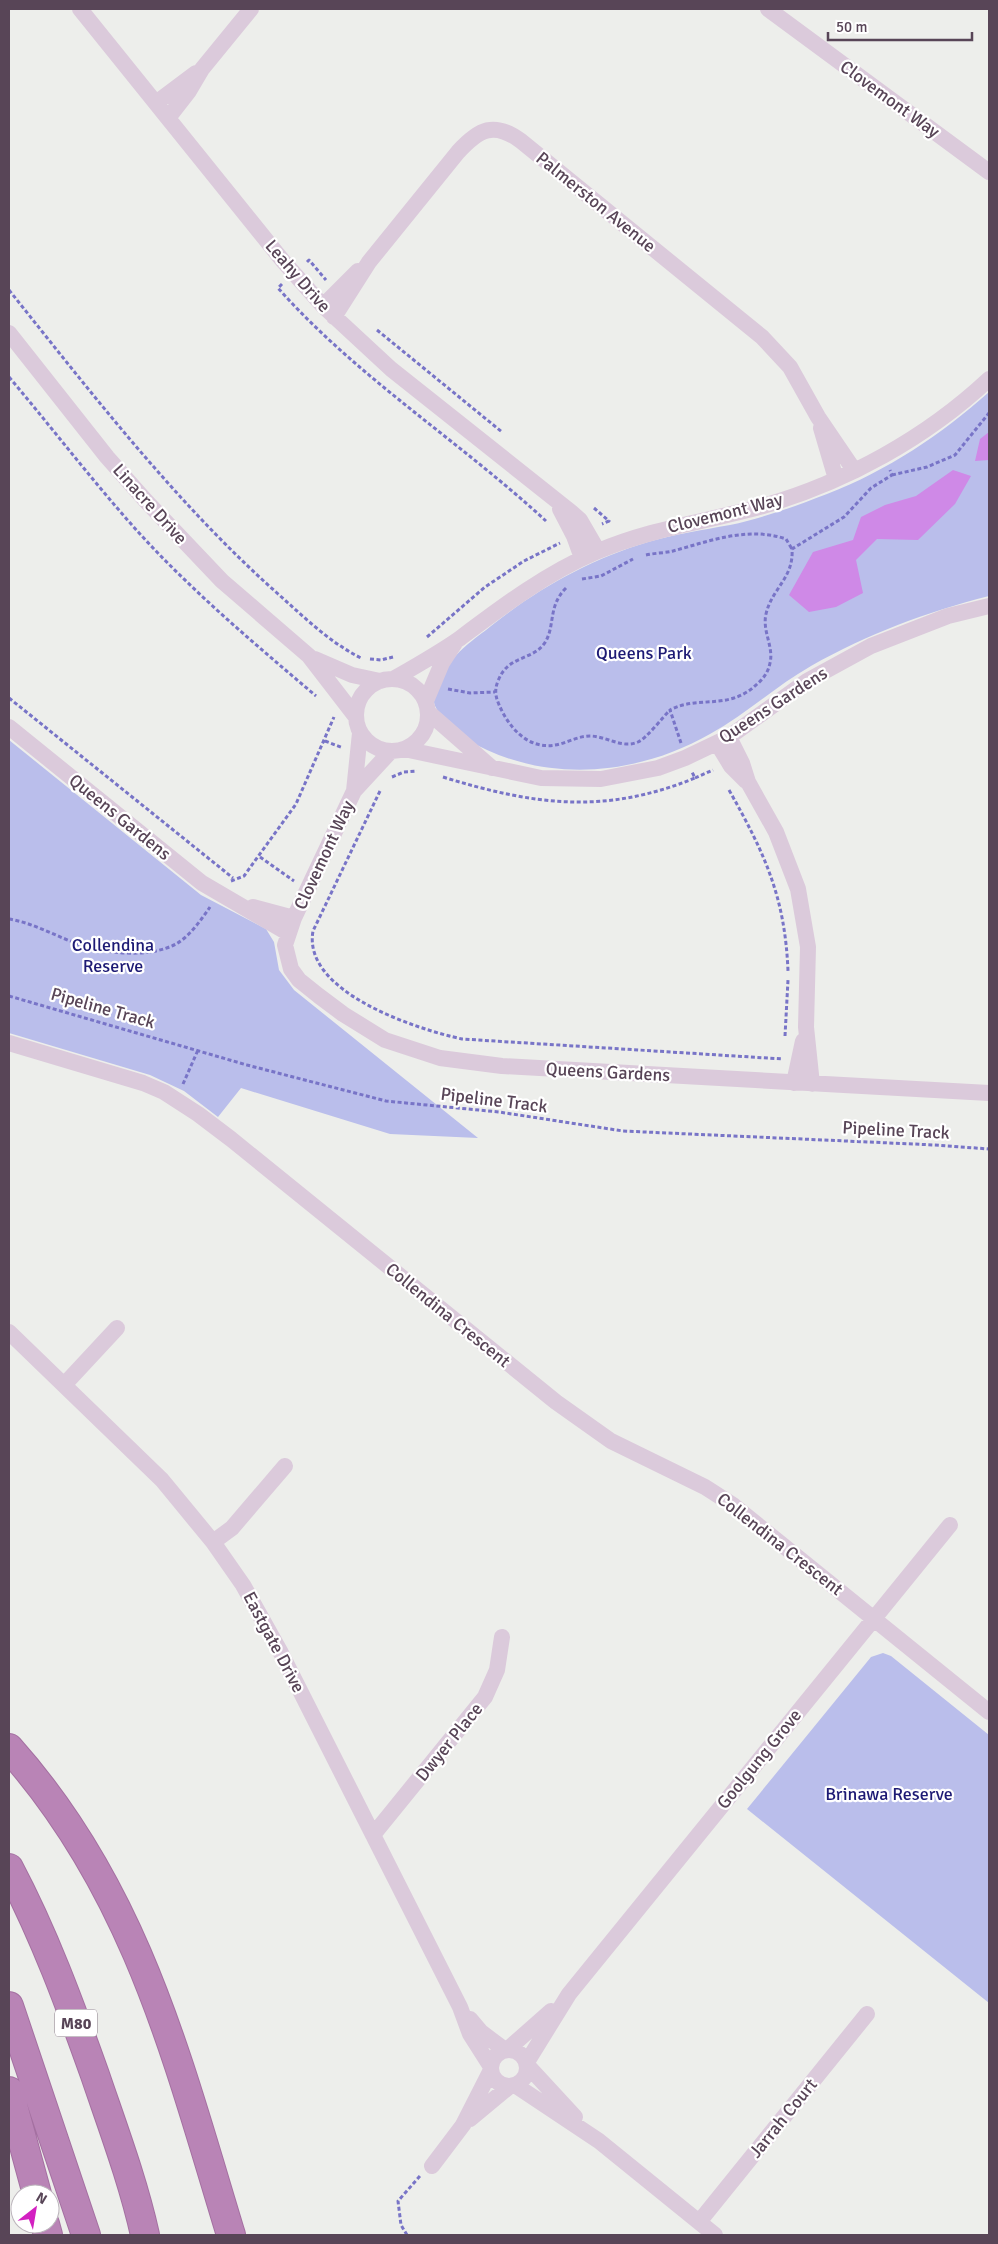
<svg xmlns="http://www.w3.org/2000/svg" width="998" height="2244" viewBox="0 0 998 2244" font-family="Signika,sans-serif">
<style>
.green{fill:#babeeb}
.water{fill:#cf89e7}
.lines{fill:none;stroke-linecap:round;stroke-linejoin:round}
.highway-casing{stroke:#a470a1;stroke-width:30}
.path{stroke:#7874c7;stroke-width:3;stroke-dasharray:4 2.5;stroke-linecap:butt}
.street{stroke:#dbcadb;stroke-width:16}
.highway{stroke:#b984b6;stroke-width:28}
.labels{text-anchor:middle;stroke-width:4.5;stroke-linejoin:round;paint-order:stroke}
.shield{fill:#fff;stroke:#8a7d89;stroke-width:1}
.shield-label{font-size:16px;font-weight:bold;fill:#584557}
.street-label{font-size:18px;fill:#584557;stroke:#fff}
.park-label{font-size:18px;fill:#1d1a74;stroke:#fff}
</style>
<rect width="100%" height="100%" fill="#edeeeb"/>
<path class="green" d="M989,392V596C926,612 868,634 811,666C776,686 746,714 710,734C635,777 541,784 466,739C458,734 433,711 434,701C435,692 442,679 446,671C454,652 475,639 491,626C537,589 591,559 648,542C675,534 702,530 730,525C763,518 796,506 827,494C887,471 942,434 989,392Z
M9,740L201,895L266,929L274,942L279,970L294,990L478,1138L390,1134L241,1088L218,1117L184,1091L150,1075L9,1033Z
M883,1653L891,1656L989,1735V2003L747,1809L871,1657Z"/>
<path class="water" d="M989,432V460L975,461L980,439Z
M953,470L971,476L955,504L918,540L877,539L856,560L863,593L836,607L809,612L789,595L813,552L853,540L861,517L885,505L916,496Z"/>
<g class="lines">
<g class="highway-casing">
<path id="highway" d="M9,1748C136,1890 177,2058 231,2235
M9,1868C44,1934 70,2005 95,2075C113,2128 133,2181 145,2235
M9,2006L86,2235
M9,2091L37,2194
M45,2224L48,2235"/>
</g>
<path class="path" d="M307,262L309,260L326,280
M282,284L278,288C357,377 458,440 546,521
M9,290C93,395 176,503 277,593C304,617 329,642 361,658
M377,330L502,432
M9,377C53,429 94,483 140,534C194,593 255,644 316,696
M892,475L927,467L955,455L989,413
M594,508L609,521L602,524
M646,555C655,553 665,553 673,551C710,541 748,526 786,539L792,549
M582,579L601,576L633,559
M566,588C547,607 556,627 544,644C531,661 508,655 498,681C493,693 497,701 503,713C515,735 534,751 560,744C570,741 580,736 590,736C606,736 622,749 638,742C647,738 662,718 670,710
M427,637L485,587L524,561L560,543
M370,659L381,660L393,657
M448,689L470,693L495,692
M9,698L233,878
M325,741L343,748
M681,743L670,710C698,695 728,711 756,685C763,679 768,673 770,663C774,647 762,631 766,614C772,588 794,578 792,549L844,517L871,488L892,475L890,470
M392,777L404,772L417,771
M443,777C534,805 604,815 695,778L692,772
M695,778L713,770
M729,790C765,854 785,897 788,971
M380,791L313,931C302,992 416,1029 462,1039L783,1059
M260,857L294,881
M231,881L244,876L296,804L334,717
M9,919C34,923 57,937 81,945C109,954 149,958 176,944C190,936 201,920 210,907
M9,996L247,1065L386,1101L499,1112L623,1131L935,1145L989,1149
M785,1036L788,980
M183,1084L198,1050
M407,2235L401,2225L398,2201L420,2176"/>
<path class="street" d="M80,9L283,261L323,306L391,369L571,512L580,520L598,551
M768,9L989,172
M156,103L196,73
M168,118L189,91L202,69L251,9
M323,306L358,271
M334,317L369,262L458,152C479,129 494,121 521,141L762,337L790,367L818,417L854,470
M9,333L107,457L146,501L222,581L309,656L356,717
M821,428L836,479
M560,509L574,536L582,558
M315,659L352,675L380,681
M395,678C416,666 439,653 459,639C503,606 545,574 596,552C652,528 706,522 763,506C846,482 926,438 989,379
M356 715a36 36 0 1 1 72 0a36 36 0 1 1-72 0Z
M426,701L442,663L455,643
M428,712L492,768
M9,727L202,883L288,933
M729,737L742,763L748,782L776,832L798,889L808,947L806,1027L812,1084
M717,743L731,766L746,781
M404,749L541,778L601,779L658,768L685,758L729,737L807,681L871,646L948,616L989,606
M391,751L354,791L294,918L285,945L291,969L299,980L319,996L343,1014L385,1040L440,1058L502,1066L989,1093
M354,791L360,733
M253,907L294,918
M9,1043L143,1083L164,1092L198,1114L231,1139L556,1402L611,1441L705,1487L733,1505L989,1712
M794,1083L803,1041
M9,1332L162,1480L213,1542L243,1585L281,1653L460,2007L470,2034L491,2067
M64,1385L117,1328
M213,1542L232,1528L285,1466
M373,1835L485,1697L497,1670L502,1637
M470,2019L481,2032L505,2050
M508,2049L551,2011
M491 2068a18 18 0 1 1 36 0a18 18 0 1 1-36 0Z
M527,2062L569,1994L950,1525
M527,2065L575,2117
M515,2085L599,2141L715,2235
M470,2119L510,2086
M432,2166L463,2125L491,2070
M699,2222L867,2014"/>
<use href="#highway" class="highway"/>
</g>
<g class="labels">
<rect class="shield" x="55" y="2009.5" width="42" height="27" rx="4"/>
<g class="shield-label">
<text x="76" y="2029">M80</text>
</g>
<g class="street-label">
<text transform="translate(890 99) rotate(36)" y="6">Clovemont Way</text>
<text transform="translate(596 202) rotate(39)" y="6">Palmerston Avenue</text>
<text transform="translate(298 276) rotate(49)" y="6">Leahy Drive</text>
<text transform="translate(150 504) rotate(48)" y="6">Linacre Drive</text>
<text transform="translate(725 513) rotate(-14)" y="6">Clovemont Way</text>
<text transform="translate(773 705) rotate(-33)" y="6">Queens Gardens</text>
<text transform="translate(120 817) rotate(39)" y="6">Queens Gardens</text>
<text transform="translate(324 855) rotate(-65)" y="6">Clovemont Way</text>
<text transform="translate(103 1008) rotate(16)" y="6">Pipeline Track</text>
<text transform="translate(608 1072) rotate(3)" y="6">Queens Gardens</text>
<text transform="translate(494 1100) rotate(7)" y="6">Pipeline Track</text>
<text transform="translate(896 1130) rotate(3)" y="6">Pipeline Track</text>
<text transform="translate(448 1315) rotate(39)" y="6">Collendina Crescent</text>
<text transform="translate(780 1544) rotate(38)" y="6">Collendina Crescent</text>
<text transform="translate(274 1642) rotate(62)" y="6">Eastgate Drive</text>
<text transform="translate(449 1742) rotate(-51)" y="6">Dwyer Place</text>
<text transform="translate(759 1759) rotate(-51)" y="6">Goolgung Grove</text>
<text transform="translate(783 2118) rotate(-51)" y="6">Jarrah Court</text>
</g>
<g class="park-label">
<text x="644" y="659">Queens Park</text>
<text x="113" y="951">Collendina<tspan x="113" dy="21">Reserve</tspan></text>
<text x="889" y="1800">Brinawa Reserve</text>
</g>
</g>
<rect width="998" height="2244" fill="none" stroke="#584557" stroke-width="20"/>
<g transform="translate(35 2209) rotate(31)"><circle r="24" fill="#ffffff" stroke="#bcb5bc"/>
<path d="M0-4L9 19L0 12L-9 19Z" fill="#d320c1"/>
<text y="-8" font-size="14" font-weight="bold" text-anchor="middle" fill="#584557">N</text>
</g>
<path d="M828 32v8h144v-8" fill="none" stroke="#584557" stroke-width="2.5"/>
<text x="836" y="32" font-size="15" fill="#584557" stroke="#ffffff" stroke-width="4" paint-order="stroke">50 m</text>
</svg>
